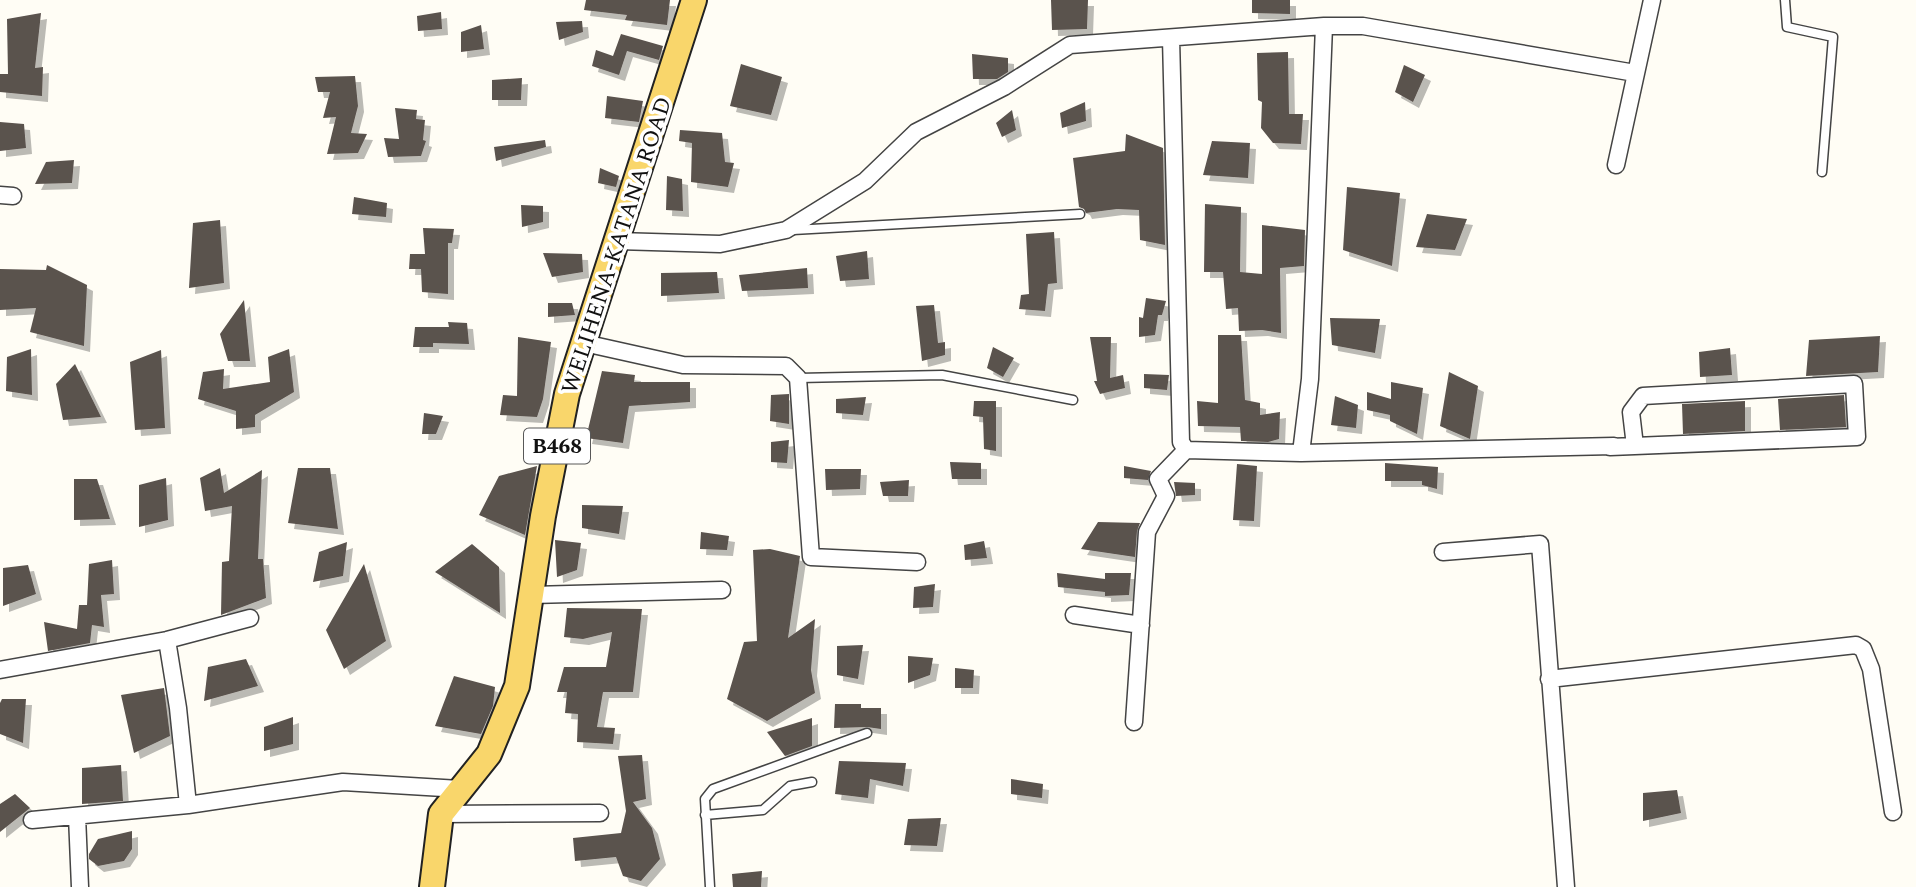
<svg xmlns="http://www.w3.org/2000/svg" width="1916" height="887" viewBox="0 0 1916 887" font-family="Spectral,serif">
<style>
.building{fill:#5a524d;filter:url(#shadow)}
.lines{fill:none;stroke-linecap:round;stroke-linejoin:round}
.lane-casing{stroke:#444;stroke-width:11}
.street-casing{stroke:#444;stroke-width:19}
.primary-casing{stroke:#222;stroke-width:28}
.lane{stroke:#fff;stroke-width:8}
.street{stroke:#fff;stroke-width:16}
.primary{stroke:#f9d66b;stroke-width:24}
.labels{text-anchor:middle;stroke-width:7;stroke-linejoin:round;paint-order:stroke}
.shield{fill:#fff;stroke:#585858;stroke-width:2}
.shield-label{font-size:21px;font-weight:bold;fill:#111}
.street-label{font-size:23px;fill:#111;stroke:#fff}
</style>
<defs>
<filter id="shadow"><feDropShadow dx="6" dy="6" stdDeviation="0" flood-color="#0004"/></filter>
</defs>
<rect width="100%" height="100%" fill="#fffdf5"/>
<path class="building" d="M586,0H670L667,25L625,20L627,15L584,10Z
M1051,0H1088L1087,29L1052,30Z
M1252,0H1290V14L1252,13Z
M441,12L442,29L418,31L417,16Z
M41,13L35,68L43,67L42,96L0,92V74H8L7,19Z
M582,21L583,32L559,40L556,22Z
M481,25L484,49L461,52V32Z
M621,34L663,46L659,60L627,51L619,75L592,66L596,50L613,56Z
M1288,52L1289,114H1303L1301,144L1273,143L1261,128L1262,102L1258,100L1257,53Z
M972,54L1008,58V72L997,79H973Z
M741,64L782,77L771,115L730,106Z
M1404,65L1425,75L1413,102L1395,92Z
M355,76L358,106L351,133L367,134L358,153L327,154L336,117L323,118L330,92H318L315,77Z
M522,78L521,100H492V80Z
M607,96L643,101L639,122L605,118Z
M1085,102L1086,121L1062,128L1060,113Z
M395,108L417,110L416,119L425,120L423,140L426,141L421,156L388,157L384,138L399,139Z
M1012,110L1016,130L1002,137L996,123Z
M0,122L24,124L26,148L0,151Z
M680,130L722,133L725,162L734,163L728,187L691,182L692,143L679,141Z
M1126,134L1163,148L1165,245L1140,240L1139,210L1117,209L1086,213L1084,209L1079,207L1073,158L1125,151Z
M545,140L546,147L496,161L494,147Z
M1212,141L1250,143L1248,178L1203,175Z
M74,160L72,183L35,184L46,162Z
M600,168L619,176L616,187L598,183Z
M667,176L682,179L683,211L666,210Z
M1347,187L1400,193L1392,266L1343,250Z
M354,197L387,203L386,217L352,214Z
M1205,204L1241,207L1240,272L1262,274V225L1305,230L1304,266L1280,268L1281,333L1262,330L1239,331L1238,308L1226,309L1223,272H1204Z
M521,205L543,206V222L522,227Z
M1427,214L1467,219L1455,250L1416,247Z
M220,220L224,283L189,288L193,223Z
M423,228L454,229L452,243H448V294L422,292L421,269H409L410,254H425Z
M1054,232L1057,283L1048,284L1045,311L1019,309L1021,295L1029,294L1026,234Z
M867,251L869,279L840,281L836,256Z
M543,253L582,254L583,272L552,277Z
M47,265L87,285L84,346L30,332L36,308L0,310V269L46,270Z
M807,268L808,288L742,291L739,275Z
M717,272L719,293L661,296V273Z
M1146,298L1166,301L1162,315H1158L1155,335L1139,337V317L1143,318Z
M244,300L250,361H228L220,334Z
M548,303H572L575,315L548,317Z
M934,305L938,343L945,342V355L922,361L916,306Z
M1330,318L1380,319L1375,353L1332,345Z
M448,322L467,323L469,344L433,343V347H413L415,327H449Z
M1218,335H1241L1245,400L1260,403V415L1280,412L1279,439L1268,442L1241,441L1240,427L1198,426L1197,401L1218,403Z
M1880,336L1878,372L1806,376L1809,340Z
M518,337L551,342L543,399L537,417L500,415L503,395L517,396Z
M1090,337H1111L1110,378L1123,375L1125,388L1100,394L1094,381H1097Z
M993,347L1014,358L1003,377L987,368Z
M1730,348L1732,375L1700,377L1699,352Z
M31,349L32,395L6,391L7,357Z
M289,349L294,392L255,415V427L236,429V411L198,399L203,372L224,369L223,389L270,382L268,357Z
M161,350L165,428L135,430L130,362Z
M75,364L101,417L63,420L56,384Z
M602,371L635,375L634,382H690V402L629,406L623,443L586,438Z
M1449,372L1478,386L1470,439L1440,426Z
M1144,374L1169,375L1167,390L1144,388Z
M1391,382L1423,388L1417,434L1390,421V415L1367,410V392L1391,399Z
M789,394V424L770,421L771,395Z
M1844,395L1846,427L1780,430L1778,399Z
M1335,396L1358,405L1356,428L1331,425Z
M866,397L863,415L836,413V399Z
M974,401H996V451L984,449L983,417L973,416Z
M1745,401V431L1683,434L1682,404Z
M424,413L443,416L436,434H422Z
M789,440L787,463L771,462V442Z
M950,462L981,463V479H952Z
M1385,463L1438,467L1437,489L1422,485V481H1385Z
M1237,464L1257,466L1254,521L1233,520Z
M537,466L525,535L479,515L499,476Z
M1124,466L1151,471L1148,480L1124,478Z
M220,468L224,493L262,470L258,559H263L266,598L221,615L222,562L229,561L232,506L205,511L200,478Z
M298,468H330L338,529L288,523Z
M825,469H861L860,489L826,490Z
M166,478L168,520L139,527V485Z
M74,479H97L110,519L74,520Z
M909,480L908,496H883L880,482Z
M1174,482L1195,483V495L1176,496Z
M582,505L623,506L619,534L582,528Z
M1098,522L1140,523L1137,531L1135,557L1081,549Z
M701,532L729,536L727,550L700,549Z
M555,540L581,543L577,570L557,577Z
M984,541L987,558L965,560L964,545Z
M347,542L343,576L313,582L319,552Z
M472,544L499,567L500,613L435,572Z
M770,549L800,556L788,638L815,619L811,670L815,693L767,721L727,699L744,642L757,641L753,550Z
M112,560L114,594L101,595L104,627L92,625L90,643L48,651L44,622L77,629L79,605H87L89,564Z
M364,564L386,641L344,669L326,630Z
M28,565L36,594L3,606V568Z
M1057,573L1105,579V573H1131L1129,595L1105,596V592L1058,587Z
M935,584L933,607L913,608L914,587Z
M567,608L642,609L633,692H603L597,727L615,728L613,744L577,742L578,714L565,713L567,692H557L564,667H606L612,632L583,639L564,637Z
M863,645L858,679L837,675V646Z
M908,656L933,658L930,675L908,683Z
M246,659L258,686L204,701L208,667Z
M955,668L974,670L973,688H955Z
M454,676L495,687L493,706L481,734L435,726Z
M164,688L170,736L134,753L121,695Z
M2,699H26L23,743L0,734V703Z
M835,704H861V708H881V729L867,727L834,728Z
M293,717V744L264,751V727Z
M812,718V746L785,756L767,732Z
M642,755L646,799L633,802L652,828L660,859L641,881L623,876L616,857L575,861L573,838L621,833L626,811L618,756Z
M839,761L906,763L903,786L870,779L868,798L835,794Z
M121,765L123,801L82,804V768Z
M1011,779L1043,784L1042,798L1011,794Z
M1677,790L1681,813L1643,821V793Z
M15,794L30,808L0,832V804Z
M941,818L937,846L904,845L908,819Z
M132,831V849L124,861L98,866L89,859V854L98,839Z
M762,871L761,887H733L732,874Z"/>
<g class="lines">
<g class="lane-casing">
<path id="lane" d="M1785,0L1787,27L1833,37L1822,172
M793,230L1080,214
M798,378L942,375L1073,400
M705,815L763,810L790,786L812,782
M710,887L705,799L713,789L867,733"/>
</g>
<g class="street-casing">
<path id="street" d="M1171,38L1181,442L1186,450L1301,453L1614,446
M1616,165L1652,0
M0,195L13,196
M617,241L720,244L786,230L865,181L916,132L1004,87L1070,45L1324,26H1363L1635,73
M584,343L683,365L786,366L798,378L811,557L917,562
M1610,447L1857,437L1854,384L1643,396L1631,412L1635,446
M1301,453L1310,379L1324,26
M1443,552L1540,544L1566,887
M532,595L722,590
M1074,615L1141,625
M167,640L178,708L188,805
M0,670L167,640L250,618
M1549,679L1856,645L1863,649L1871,669L1893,812
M1134,722L1147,532L1166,496L1158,479L1186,450
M441,814L600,813
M77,816L80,887
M32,820L188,805L343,782L460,789"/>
</g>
<g class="primary-casing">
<path id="primary" d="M432,887L441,814L489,754L517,686L543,516L567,394L694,0"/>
</g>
<use href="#lane" class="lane"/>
<use href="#street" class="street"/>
<use href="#primary" class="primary"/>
</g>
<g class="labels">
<rect class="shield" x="524" y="428.5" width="66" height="35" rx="5"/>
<g class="shield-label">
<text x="557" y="453">B468</text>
</g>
<g class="street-label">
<text transform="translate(616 245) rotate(-72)" y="8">WELIHENA-KATANA ROAD</text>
</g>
</g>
</svg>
